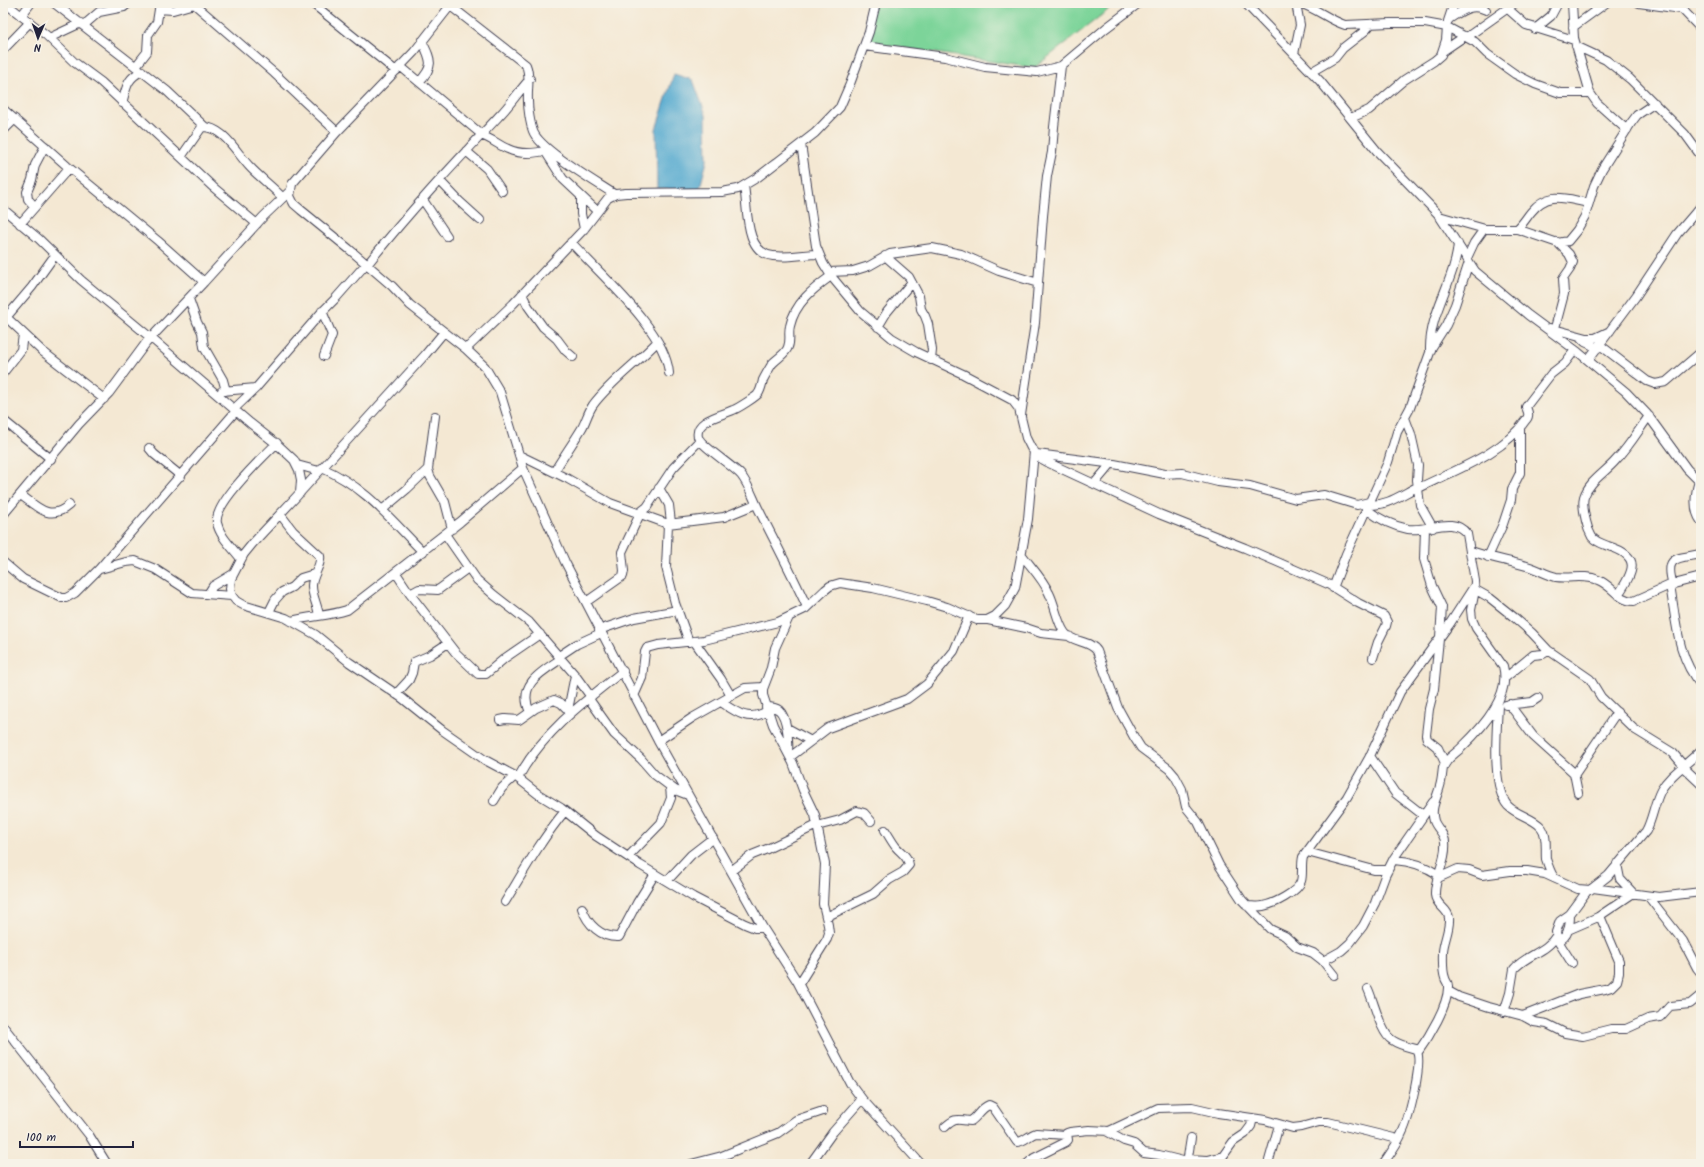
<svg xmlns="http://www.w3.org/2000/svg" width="1704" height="1167" viewBox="0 0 1704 1167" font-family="Kalam,sans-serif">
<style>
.green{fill:#7bd499;stroke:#4e7b6a}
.water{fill:#52a9cf;stroke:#3a6685}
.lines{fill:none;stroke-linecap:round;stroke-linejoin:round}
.minor-casing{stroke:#424052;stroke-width:10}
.minor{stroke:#fff;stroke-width:8}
</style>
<rect width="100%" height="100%" fill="#f7f3e8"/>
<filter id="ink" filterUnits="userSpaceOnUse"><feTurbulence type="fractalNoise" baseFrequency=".025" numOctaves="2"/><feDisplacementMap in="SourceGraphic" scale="8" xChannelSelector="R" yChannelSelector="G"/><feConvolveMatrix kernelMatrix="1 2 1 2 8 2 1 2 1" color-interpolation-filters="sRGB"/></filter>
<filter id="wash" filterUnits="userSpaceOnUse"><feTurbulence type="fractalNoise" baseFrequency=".012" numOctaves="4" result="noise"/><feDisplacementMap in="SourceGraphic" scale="16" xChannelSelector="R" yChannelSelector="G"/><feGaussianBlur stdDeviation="0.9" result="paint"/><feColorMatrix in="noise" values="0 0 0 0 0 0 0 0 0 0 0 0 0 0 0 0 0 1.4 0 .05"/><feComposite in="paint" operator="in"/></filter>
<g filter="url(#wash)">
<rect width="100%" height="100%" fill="#f4e8d3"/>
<path class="green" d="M873,3H1117L1034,68L864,42Z"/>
<path class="water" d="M674,74L693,80L706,115L707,161L699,191L657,189L656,129Z"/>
</g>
<g filter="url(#ink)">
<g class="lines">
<g class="minor-casing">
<path id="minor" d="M5,3L46,35L74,62L101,82L213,187L257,224
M54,3L167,91L205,127
M193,3L274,73L337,132
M312,3L396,71
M1245,3L1320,81L1377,151L1438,214L1475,271L1528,315L1578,352L1626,392L1647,414L1687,469L1701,483
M1299,3C1316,8 1329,20 1345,25L1390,23H1425L1447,27L1475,42L1487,54L1515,74L1535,84L1560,93H1590
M1572,3L1574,38L1590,93L1597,103L1627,130
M1639,3L1681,9
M448,4L526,65C531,77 527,88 528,101C528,109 530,123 533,131C539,149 596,182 614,194
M1678,5L1701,29
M450,6L414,52L337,132L292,184L290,196L294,204L301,210L349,249L392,286L410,305L466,349L485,367L500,392L523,468L565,562L658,741L763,928L797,981L850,1083L862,1099L921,1164
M159,9L173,10L194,4
M1508,9L1526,25L1574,40
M21,16L31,3
M1449,19C1462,11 1471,3 1486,10
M1448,21L1454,3
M84,25L99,12L124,7L129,3
M1573,27L1606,3
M1535,29L1551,16L1558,3
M1467,37L1515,3
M49,38L81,23
M864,46L945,57L985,67L1037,72L1061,66L1106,28L1139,3
M1576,46L1606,60L1630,79L1685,134L1701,156
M3,50L30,22
M1443,51L1465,36
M1294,54L1300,25L1296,3
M136,66L147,52L148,35L157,22L160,3
M400,66L481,134
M1311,72L1335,58L1343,48L1366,30L1371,24
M419,82C435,66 431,60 422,41
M122,103C127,87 126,79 142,71
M3,109L67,166L158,241L204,282
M1351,118L1369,110L1404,80L1434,61L1441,55L1446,40L1447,27
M3,131L15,119
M480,135C491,138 498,145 508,149C520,155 537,153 549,150
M801,144L816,246L823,263L831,276L860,311L892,338L916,352L963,374L1012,400L1019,409L1026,438L1031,448L1040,458L1049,463L1159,514L1245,548L1328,584L1358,603L1384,616L1387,622L1386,626L1378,642L1373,658
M466,151L487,169L502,191
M545,151L563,179L597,211
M181,157L202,127C223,126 236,152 249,166C259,177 272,186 283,198
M440,181L459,201L480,220
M744,186C748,207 744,253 773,256C789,258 804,254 819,254
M581,196V214L584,229
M423,200L447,236
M35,207L28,199L27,192L32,180L35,165L45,146
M3,209L39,239L81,280L151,338L250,423L278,445L294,460L299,470L301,480L300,493
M1439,216L1485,229H1517L1558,243L1568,241L1577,230L1585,216L1594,186L1602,169L1631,123L1637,115L1655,103
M20,224L69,168
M1517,229C1523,224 1526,218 1531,212C1549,190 1565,199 1589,203
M571,242C600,275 665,329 669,373
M885,256L909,277L919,296L921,309L925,316L928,324L932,350L931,360
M1467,258L1474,243L1484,229
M367,265C408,213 454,164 499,116C510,105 519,91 530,79
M829,272L853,271L869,266L890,254L932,248L961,254L999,271L1038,283
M522,294L528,306L543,327L557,339L566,351L573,357
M189,299L197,322L202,332L204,347L223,380L226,391
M322,311L332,335L324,356
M6,317L42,351L104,399
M4,320L32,287L55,255
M878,327L887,312L911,283
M1550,328L1587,338H1595L1610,331
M1555,328L1564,294L1563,279L1570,269L1573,262L1569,254L1557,242
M444,332L425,355L296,497L253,543L244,554L231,579L230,589L232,596L236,601L243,605L286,618L316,635L349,662L402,698L442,730L485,760L515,776L538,794L561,808L596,836L640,865L693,897L745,924L755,928H763
M1580,337L1585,342L1598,348
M1600,345L1647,381L1655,384L1666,382L1701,352
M466,349L513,304L584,229L608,198L616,194L626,193L722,192L738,189L758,177L815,133L840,107L850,84L869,32L876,3
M1430,350C1429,313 1455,281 1458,244
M1588,360L1636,296L1677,234L1701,206
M3,373L21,350L23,334
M222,391L256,388
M234,409L256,388L320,314L336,298L366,264
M1021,415L1035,323L1043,216L1047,176L1052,152L1054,127L1061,66
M435,416L428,469L430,476L445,502L452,529
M1405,418L1411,434L1418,465L1417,480L1420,505L1433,528
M3,420L51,459
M149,448L154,454L181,476
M1037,454L1114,464L1165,474L1182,473L1218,482L1250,486L1296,499L1324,495L1357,505L1369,502
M519,455L568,479L610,503L668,524L724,517L756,504
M297,465L319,471
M322,468C366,487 390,519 423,552
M554,472C563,457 573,443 582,428C586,421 588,412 593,405C611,381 636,364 657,342
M1699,481C1695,494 1693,510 1701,521
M1094,484L1111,464
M659,488L669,505L671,523
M1417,489C1452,471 1503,454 1525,421C1526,420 1528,417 1528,416C1529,413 1527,410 1526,407L1528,404L1551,374L1565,363L1575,350
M21,495C37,507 50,522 69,505
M1368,505C1387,506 1401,495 1417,487
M1366,509C1379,519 1392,526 1408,529C1429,532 1453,515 1467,534L1475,581L1474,595L1471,610L1472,619L1476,628L1503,666C1511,695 1483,727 1463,746C1456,754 1447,757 1443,768C1442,774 1442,780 1440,786C1437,798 1430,808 1434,821C1437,829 1445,834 1445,842C1447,861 1434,877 1435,895C1436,906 1448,908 1449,918C1450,929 1444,940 1443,951C1443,959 1442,970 1445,978C1446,982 1448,982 1448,986C1449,1004 1429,1037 1418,1052
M382,510L407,489L428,469
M280,514L293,531L320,556C322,565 312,575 312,586C312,596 318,606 319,616
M638,514L647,507L673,468L700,440
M3,515L79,424L109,393L146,343L204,282L263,217L290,191
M668,524L666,567L675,603L689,642
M1425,529L1424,559L1432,586L1442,607L1440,637
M445,534L477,580L494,595L529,622L575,675L591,697
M1471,551C1490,558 1510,561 1530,567C1539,570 1547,575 1556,577C1570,579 1585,574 1598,580C1612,585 1618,601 1634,601L1670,585L1701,577
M1022,555C1031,567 1043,579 1049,593C1055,604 1057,623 1065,633C1073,643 1090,640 1097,651L1118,708L1134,737L1141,748L1169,769L1175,776L1182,789L1186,807L1198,822L1219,865L1242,900L1270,929L1285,936L1297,947L1313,953L1322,960L1334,975
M1488,557L1503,524L1511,500L1512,489L1520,473V429
M241,559C233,548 220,537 217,523C213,504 263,457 277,443
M3,562L23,579L62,598H66L75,593L99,569L236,411
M100,569L126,562L135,561L155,569L192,593L232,596
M396,573L410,594L455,652L478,674H486L505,658L540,634
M1670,585C1676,619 1677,658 1701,685
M1673,585C1664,555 1677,559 1701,554
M1333,588L1346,554L1388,462L1397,432L1410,408L1432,347L1446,325L1455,305L1469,262
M1474,589L1490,598L1515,618L1532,633L1548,650L1590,679L1601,697L1634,729L1673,753L1684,766
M208,594L213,586L233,574
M410,594L419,589L438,590L468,568
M1618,595C1634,571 1642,556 1608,546C1603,544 1596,542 1592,537C1589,532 1587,526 1586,521C1584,513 1582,504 1584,497C1589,481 1606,472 1616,460C1629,447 1638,431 1649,416
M586,602L623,576L624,571L622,552L640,514
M807,607C792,574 775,542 759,510C753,498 749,485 741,475C733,466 700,445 698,437C694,420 723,415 733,410C737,409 757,396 758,394C761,390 762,384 763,380C766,374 769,369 772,364C777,358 786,354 788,347C791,340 788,333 790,326C795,303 813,289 831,276
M269,612L275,600L282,592L292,587L301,578L314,574
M789,617L775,648L771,668L763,689V695L773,725L793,763L803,790L815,815L825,864L823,904L828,925L829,933L827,939L799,984
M988,620L1026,628L1041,633L1069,636
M291,621C310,616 329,616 347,610L460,522L523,468
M599,630L634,618L678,610
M1439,639L1434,689L1429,709L1426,735L1427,739L1438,748L1445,763
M694,641L721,679L731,696
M559,656L577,644L601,633
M1505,678L1533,655L1543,654L1548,651
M396,694L409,680L412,673L414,662L430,655L448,643
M634,696L642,678L645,652L647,648L658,645L704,640L778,622L805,609L825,590L830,586L840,583L873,588L927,601L947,607L977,620H987L995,616L1005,606L1015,588L1028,519L1034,451
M589,699L614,734L641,759L655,775L675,790L688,795
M721,702C737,713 749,722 767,711
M1509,704L1533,736L1574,773L1578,793
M1498,705C1497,729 1491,787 1508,806C1517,815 1533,818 1541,827C1548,835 1545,850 1546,859C1548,865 1550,871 1553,876
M1506,705L1532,702L1538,698
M766,707C770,707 775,707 779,710C787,717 789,741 788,751
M568,710L575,675
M530,712C517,685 541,672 561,659
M500,720L505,719L519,720L536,708L554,700L561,703L571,713
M787,728L811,741
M658,741L692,718L745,688L763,687
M1370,756L1395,793L1423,815
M790,757L828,728L907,699L927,684L954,651L969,616
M1683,767L1701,784
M1575,774L1617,712
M518,778C542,733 583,702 623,671
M494,801L502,788L515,776
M817,826L840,820L857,811L864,813L871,821
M1307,852L1374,870H1388
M628,857L661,823L671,798L670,787
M1394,860C1411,861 1424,865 1439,875
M1617,864L1620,879L1633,893
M731,871L752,855L767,849L817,825
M1438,878L1458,869L1469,870L1482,875L1510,871H1527L1545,874L1578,889L1590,890L1608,876L1646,831C1653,818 1654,803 1661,790C1670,774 1689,763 1701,750
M667,881L691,855L713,838
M1593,888L1659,897L1701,892
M1648,896L1683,941L1697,968L1701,973
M505,902C524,871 541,840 565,811
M1247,906C1252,906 1258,907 1263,906C1274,904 1298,892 1301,881C1303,874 1301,865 1303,857L1347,797L1369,758L1400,692L1449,625L1473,588
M582,908C587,924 601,938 619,937L637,903L655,874
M826,917L873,894L889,880L903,872L909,865C908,856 901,853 896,847C892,842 889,836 885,830
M1568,930L1598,917L1632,894
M1558,941C1569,937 1570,925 1570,914
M1323,961L1341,951L1350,943L1363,926L1375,903L1385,876L1394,858L1433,802
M1572,963L1558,941L1556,932L1560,921L1570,914L1587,891
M1368,989C1374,1002 1381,1034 1392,1040C1399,1045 1408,1047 1416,1049C1424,1060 1409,1119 1402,1133C1398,1143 1390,1154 1383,1164
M1448,991L1459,997L1489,1007L1523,1016L1534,1022L1547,1024L1565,1033L1583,1036L1611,1029H1626L1648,1019L1660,1017L1670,1006L1690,1004L1701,995
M1504,1012L1510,993L1514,969C1526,955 1547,952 1556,936
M1523,1016L1579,994L1605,989L1611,987L1617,981L1619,973V961L1600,916
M3,1026L89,1135L107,1164
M945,1127C956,1117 957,1120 971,1121C978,1116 981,1108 989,1105L993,1107L1017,1142C1024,1142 1029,1135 1036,1133L1066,1135
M1106,1131L1124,1141L1134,1144L1144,1153L1159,1155L1187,1162
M1188,1159L1208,1160L1223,1156L1233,1142L1245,1134L1251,1126L1253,1118
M1187,1163L1191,1138
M691,1164L722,1156L778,1133L796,1120L823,1111
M810,1164L833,1132L862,1099
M1027,1164L1034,1158L1066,1142L1068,1140L1067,1133L1070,1132L1089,1130L1109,1131L1158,1108L1192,1107L1218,1113L1265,1120L1293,1128L1301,1127L1319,1122H1328L1398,1139
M1268,1164L1279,1125"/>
</g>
<use href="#minor" class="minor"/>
</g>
</g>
<rect width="1704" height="1167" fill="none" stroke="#f7f3e8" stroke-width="16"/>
<g transform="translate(38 38) rotate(182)" stroke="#f7f3e8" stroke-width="3" paint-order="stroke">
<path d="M0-3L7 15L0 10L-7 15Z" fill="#22223b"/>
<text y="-6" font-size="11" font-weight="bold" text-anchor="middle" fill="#22223b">N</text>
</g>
<path d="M20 1141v6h113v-6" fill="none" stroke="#22223b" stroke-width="2"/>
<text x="26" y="1141" font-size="12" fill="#22223b" stroke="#f7f3e8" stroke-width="3" paint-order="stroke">100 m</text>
</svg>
